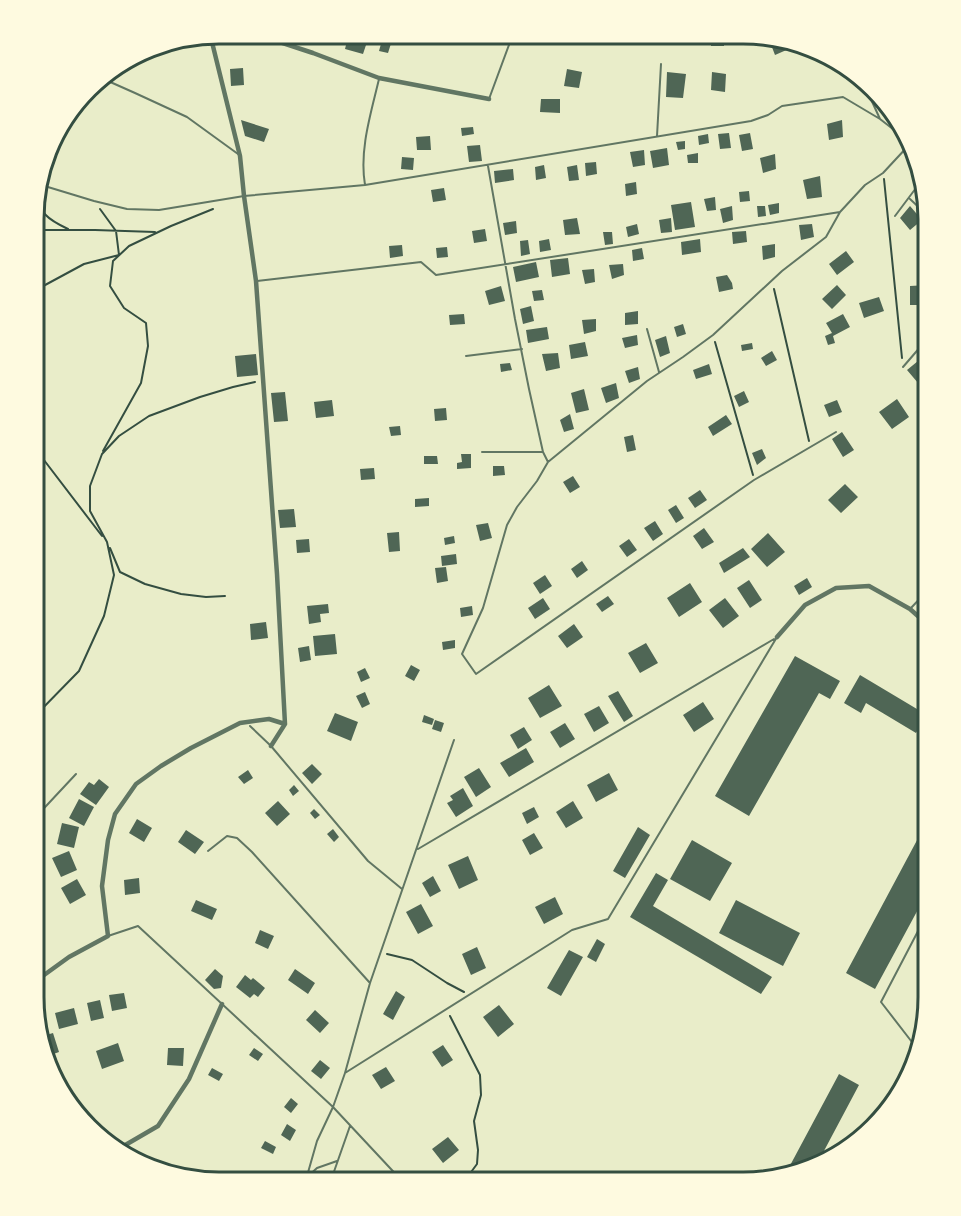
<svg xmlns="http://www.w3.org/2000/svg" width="961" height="1216" viewBox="0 0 961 1216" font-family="'Open Sans',sans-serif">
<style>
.building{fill:#4f6655}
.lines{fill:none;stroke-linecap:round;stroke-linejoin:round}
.path{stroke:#344e41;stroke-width:2}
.service{stroke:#617663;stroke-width:2}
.minor{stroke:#617663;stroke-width:4.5}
.rim{fill:none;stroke:#344e41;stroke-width:3}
</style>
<rect width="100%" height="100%" fill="#e9edc9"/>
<path class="building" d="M349,33L368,39L363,54L345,49Z
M384,33L394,34L388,53L379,51Z
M711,34L724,35V46H711Z
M733,35H749L748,43L734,42Z
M778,39L789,43L791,48L775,55L770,42Z
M243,68L244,85L231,86L230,69Z
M567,69L582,72L579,88L564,86Z
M667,72L686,74L683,98L666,97Z
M712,72L726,74L725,92L711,90Z
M541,99H560V113L540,112Z
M241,120L269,129L264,142L245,136Z
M842,120L843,137L829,140L827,124Z
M473,127L474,134L462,136L461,128Z
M729,133L731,148L720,149L718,134Z
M750,133L753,149L742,151L739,135Z
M708,134L709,143L699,145L698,136Z
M430,136L431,150H417L416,137Z
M685,141V149L678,150L676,142Z
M480,145L482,161L469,162L467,146Z
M667,148L669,165L653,168L650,151Z
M644,150L645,165L633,167L630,152Z
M698,153V163H688L687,155Z
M775,154L776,169L763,173L760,158Z
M402,157L414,158L413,170L401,169Z
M596,162L597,174L586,176L585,163Z
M544,165L546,178L536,180L535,167Z
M577,165L579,180L569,181L567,167Z
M513,169L514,180L495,183L494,171Z
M820,176L822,197L807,199L803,180Z
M636,182L637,194L626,196L625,184Z
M444,188L446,200L433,202L431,190Z
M749,191L750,201L740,202L739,192Z
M715,197L716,210L707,211L704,199Z
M691,202L695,227L675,230L671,205Z
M779,203V213L770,215L768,205Z
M732,206L733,220L723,223L720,209Z
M757,206H765L766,216L758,217Z
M910,206L922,220L910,230L900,218Z
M577,218L580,234L565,235L563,220Z
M671,218L672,232L661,233L659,220Z
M516,221L517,233L505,235L503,223Z
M637,224L639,234L628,237L626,227Z
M812,224L814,237L801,240L799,225Z
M485,229L487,241L474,243L472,231Z
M746,231L747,242L733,244L732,232Z
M603,232H612L613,244L605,245Z
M928,233V254L918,241Z
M549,239L551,250L540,252L539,241Z
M700,239L701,252L682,255L681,242Z
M528,240L530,254L521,256L520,241Z
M775,244V257L763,260L762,246Z
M402,245L403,256L390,258L389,246Z
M447,247L448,257L437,258L436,248Z
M642,248L644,259L633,261L632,250Z
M846,251L854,262L837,275L829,264Z
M568,258L570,274L552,277L550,260Z
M536,262L539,277L516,282L513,267Z
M623,264L624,275L612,279L609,265Z
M594,269L595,282L585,284L582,270Z
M727,275L732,283L733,289L719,292L716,277Z
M837,285L846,295L832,309L822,299Z
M928,285V305H910V286Z
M501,286L505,301L489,305L485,291Z
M542,290L544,300L534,301L532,291Z
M879,297L884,311L864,318L859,303Z
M531,306L534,321L523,324L520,309Z
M638,311V324L625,325V313Z
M464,314L465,324L450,325L449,315Z
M843,314L850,327L833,336L835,343L828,345L825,336L832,333L826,323Z
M596,319V331L584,334L582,320Z
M683,324L686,334L677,337L674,327Z
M547,327L549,339L528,343L526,330Z
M637,335L638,345L625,348L622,338Z
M666,336L670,353L660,357L655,340Z
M585,342L588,356L571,359L569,345Z
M752,343L753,349L742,351L741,345Z
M928,349V365L920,355Z
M772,351L777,360L766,366L761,358Z
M558,353L560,368L546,371L542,354Z
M256,354L258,375L237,377L235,356Z
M918,361L928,373V387L924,390L907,370Z
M510,363L512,370L501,372L500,364Z
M709,364L712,374L696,379L693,370Z
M638,367L640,379L629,383L625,371Z
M616,383L619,398L606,403L601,388Z
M584,389L589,410L576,413L571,393Z
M744,391L749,402L739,407L734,396Z
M285,392L288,421L274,422L271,393Z
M897,399L909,417L892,429L879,412Z
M332,400L334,416L316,418L314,402Z
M837,400L842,412L829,417L824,405Z
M446,408L447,420L435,421L434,409Z
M570,414L574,429L564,432L560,420Z
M726,415L732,424L713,436L708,427Z
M400,426L401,435L391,436L389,427Z
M842,432L854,450L843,457L832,439Z
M633,435L636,450L627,452L624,437Z
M762,449L766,458L757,465L752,453Z
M461,454H471V468L457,469V463L462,462Z
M424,456H437L438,464H424Z
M493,466H504L505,475L493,476Z
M374,468L375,479L361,480L360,469Z
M573,476L580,487L570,493L563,482Z
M845,484L858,497L841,513L828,500Z
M700,490L707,500L695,508L688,498Z
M429,498V506L415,507V499Z
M676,505L684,518L676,523L668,510Z
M294,509L296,527L280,528L278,510Z
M655,521L663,534L653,541L644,528Z
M488,523L492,538L480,541L476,525Z
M704,528L714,542L702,549L693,536Z
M399,532L400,551L389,552L387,533Z
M768,533L785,552L767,567L751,549Z
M454,536L455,543L445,545L444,538Z
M309,539L310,552L297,553L296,540Z
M629,539L637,550L627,557L619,546Z
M743,548L750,557L724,573L719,563Z
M456,554L457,564L442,566L441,556Z
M582,561L588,570L577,578L571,569Z
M446,567L448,581L437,583L435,568Z
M545,575L552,586L540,594L533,583Z
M807,578L812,587L799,595L794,586Z
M749,580L762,600L750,608L737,588Z
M690,583L702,602L679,617L667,598Z
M608,596L614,604L602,612L596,604Z
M543,598L550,609L535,619L528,608Z
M725,598L739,616L723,628L709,610Z
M328,604L329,613L320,614L321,622L309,624L307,606Z
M472,606L473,615L461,617L460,608Z
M266,622L268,638L251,640L250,624Z
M574,624L583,637L567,648L558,636Z
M335,634L337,654L315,656L313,636Z
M455,640V648L443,650L442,642Z
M646,643L658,663L640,673L628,653Z
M309,646L311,660L300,662L298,648Z
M795,656L840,681L830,699L819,693L749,816L715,796Z
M411,665L420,670L414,681L405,676Z
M365,668L370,678L361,682L357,672Z
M860,675L927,715L916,733L866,703L861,713L844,703Z
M549,685L562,706L540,718L528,698Z
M618,691L633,716L624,722L608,696Z
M365,692L370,704L362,708L356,696Z
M703,702L714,719L694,732L683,715Z
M599,706L609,723L594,732L584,714Z
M335,713L358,722L351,741L327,731Z
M424,715L434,719L432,725L422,722Z
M435,720L444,723L441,732L432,729Z
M565,723L575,739L560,748L550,732Z
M524,727L532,740L518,749L510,735Z
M526,748L534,762L509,777L500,763Z
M312,764L322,774L312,784L302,773Z
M479,768L491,787L476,797L464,777Z
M248,770L253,778L244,784L238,777Z
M609,773L618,790L596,802L587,785Z
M99,779L109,787L96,805L80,794L89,782L94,785Z
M294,785L299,791L293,796L289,790Z
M463,788L473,806L456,817L447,803L453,800L450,796Z
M79,799L94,807L84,826L69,818Z
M278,801L290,814L277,826L265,813Z
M573,801L583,818L566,828L556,812Z
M534,807L539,817L527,824L522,813Z
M314,809L320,815L315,819L310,813Z
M137,819L152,828L144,842L129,833Z
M62,823L79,827L74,848L57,844Z
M638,827L650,835L625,878L613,871Z
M333,829L339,837L334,842L327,834Z
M923,829L928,832V891L875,989L846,973Z
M186,830L204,842L195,854L178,842Z
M534,833L543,848L530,855L522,840Z
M692,840L732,863L710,901L670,879Z
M69,851L77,870L61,877L52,858Z
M468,856L478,880L459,889L448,865Z
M656,873L668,880L653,906L772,977L761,994L630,917Z
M433,876L441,891L430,897L422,883Z
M139,878L140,893L125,895L124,880Z
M77,879L86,895L70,904L61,888Z
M555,897L563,914L544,924L535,907Z
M196,900L217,909L212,920L191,911Z
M736,900L800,933L783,966L719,933Z
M421,904L433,926L418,934L406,912Z
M260,930L274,936L268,949L255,943Z
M597,939L605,944L596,962L587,957Z
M477,947L486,968L471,975L462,954Z
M569,950L583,957L561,996L547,988Z
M215,969L223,976L221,988L214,989L205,980Z
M295,969L315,983L308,994L288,980Z
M245,975L251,980L253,978L265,988L258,997L254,994L250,998L236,987Z
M396,991L405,997L393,1020L383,1014Z
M124,993L127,1008L112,1011L109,995Z
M100,1000L104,1018L91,1021L87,1003Z
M499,1005L514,1024L498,1037L483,1017Z
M74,1008L78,1024L59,1029L55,1013Z
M315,1010L329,1023L320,1033L306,1020Z
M53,1033L59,1052L48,1056L43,1036Z
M118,1043L124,1061L102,1069L96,1051Z
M443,1045L453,1060L442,1067L432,1052Z
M168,1048H184L183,1066L167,1065Z
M254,1048L263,1054L258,1061L249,1055Z
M320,1060L330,1068L321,1079L311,1071Z
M386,1067L395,1081L381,1089L372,1075Z
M212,1068L223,1074L219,1081L208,1075Z
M839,1074L859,1085L817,1164L786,1173Z
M291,1098L298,1104L291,1113L284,1107Z
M287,1124L296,1130L290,1141L281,1135Z
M448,1137L459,1150L443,1163L432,1149Z
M265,1141L276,1147L273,1154L261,1148Z"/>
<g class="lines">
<path class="path" d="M884,179L902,358
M38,190C37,213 49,220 68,229
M35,230H95L155,232
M774,289L809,441
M34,291L84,264L119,255L116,231L100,209
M715,342L753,475
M34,447L102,536
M103,451L141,383L148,346L146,323L124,308L110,286L113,261L129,246L171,226L213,209
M110,548L120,572L145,584L181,594L206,597L225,596
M34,717L79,671L104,616L114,575L107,542L90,511V486L102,454L119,436L149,416L200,397L233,387L255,382
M34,733L40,713
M387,954L412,960L447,983L464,992
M450,1016L480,1075L481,1095L474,1121L478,1150L477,1164L463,1183"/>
<path class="service" d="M99,77L135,93L187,117L238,154
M864,84L880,119L907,140
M489,99L513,34
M657,136L661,64
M488,166L515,319L529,389L543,452L548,462
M38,184L94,201L127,209L159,210L244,196L365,185L751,121L768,115L782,106L843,97L880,119
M365,185C359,150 371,113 379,79
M910,199L927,215
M895,216L919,184
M257,281L421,262L436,275L840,212
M647,329L659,372
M466,356L522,349
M903,367L928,338
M836,432L754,480L476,674L462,654L483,608L507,525L517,507L537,481L548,462L647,381L683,357L713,335L782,271L826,237L840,212L865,185L883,173L909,145
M482,452H543
M910,609L928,590
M250,726L271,746L368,861L402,889
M928,817L925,816L928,811
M33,820L76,774
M418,849L774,639
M208,851L227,836L237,838L252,852L370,983
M33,877L41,870L33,851
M108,936L138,926L333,1107L404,1183
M915,1046L881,1002L928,912
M345,1073L572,930L608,919L777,637
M306,1178L317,1168L337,1161
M305,1183L317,1141L333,1107L345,1073L370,983L454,740
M330,1183L350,1126"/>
<path class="minor" d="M252,33L313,53L379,78L489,99
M210,34L240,156L244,196L256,281L277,574L285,724L271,746
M777,637L805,605L836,588L869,586L910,609L928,625
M33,983L69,957L108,936L102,886L108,840L115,814L136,784L161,766L191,748L240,723L269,719L285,724
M115,1151L158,1126L189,1079L222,1004"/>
</g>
<path d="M0 0H961V1216H0ZM219 44H743A175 175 0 0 1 918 219V997A175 175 0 0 1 743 1172H219A175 175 0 0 1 44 997V219A175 175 0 0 1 219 44Z" fill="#fefae0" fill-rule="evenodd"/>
<path class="rim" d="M219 44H743A175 175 0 0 1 918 219V997A175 175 0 0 1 743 1172H219A175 175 0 0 1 44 997V219A175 175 0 0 1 219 44Z"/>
</svg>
